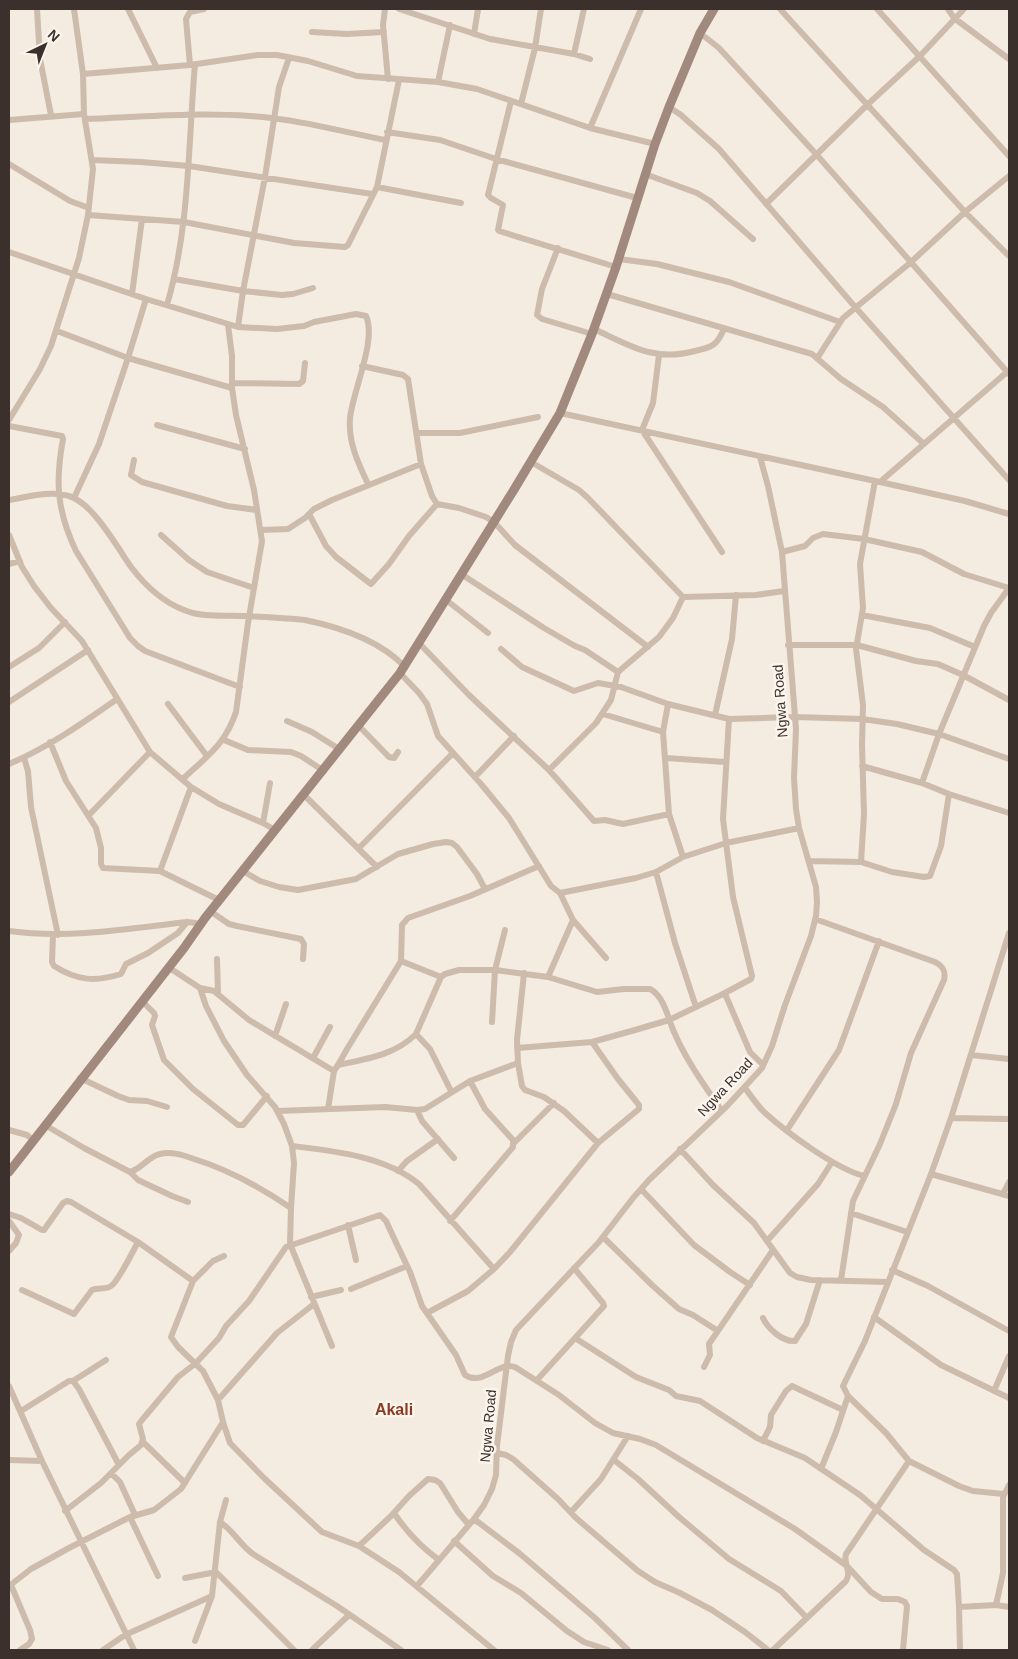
<svg xmlns="http://www.w3.org/2000/svg" width="1018" height="1659" viewBox="0 0 1018 1659" font-family="Helvetica,sans-serif">
<style>
.lines{fill:none;stroke-linecap:round;stroke-linejoin:round}
.street{stroke:#cdbbac;stroke-width:6}
.secondary{stroke:#a18a7d;stroke-width:9}
.labels{text-anchor:middle;stroke-width:5;stroke-linejoin:round;paint-order:stroke}
.street-label{font-size:14px;fill:#3b302b;stroke:#fbf5ee}
.quarter-label{font-size:16px;font-weight:bold;fill:#8c3b22;stroke:#fbf5ee}
</style>
<rect width="100%" height="100%" fill="#f4ebe1"/>
<g class="lines">
<path class="street" d="M37,9L40,59L51,115
M128,9L157,68
M385,9L383,25L388,79
M399,9L490,39L574,54L590,59
M780,9L965,212L1009,256
M877,9L1009,156
M948,9L954,18L1009,59
M312,32L347,34L384,32
M700,33L719,48L816,154L1009,374
M474,34L478,9
M574,54L584,9
M190,65L186,19L190,12L204,9
M83,74L190,65L258,55H277L308,61L357,76L438,82L477,89L590,128L655,144
M438,82L450,25
M511,101L488,195L491,198L503,205L498,230L499,231L616,267
M521,104L535,48L541,9
M669,107L681,115L719,149L856,308L1009,480
M85,119C139,117 195,112 250,116C295,119 341,131 385,140
M9,120L84,114
M590,128L641,9
M387,132L440,140L496,159L637,198
M92,160L141,162L189,166L372,194
M9,164L70,201L89,208
M645,174L697,193L710,201L753,239
M377,187L461,203
M766,204L867,105L920,56L964,9
M88,215L184,222L294,243L345,247L348,245L377,187L399,80
M558,248L542,289L537,315L542,319L592,334
M9,252L146,299L238,327L277,329L304,326L314,322L356,314L366,316C377,340 353,390 350,418C348,442 358,463 368,484
M619,259L657,264L729,282L840,322
M174,279L243,291L282,295L293,294L313,288
M132,294L142,219
M607,294L812,354L841,379L883,407L924,444
M167,305C190,226 188,145 195,64
M238,327L243,291L265,177L279,87L289,58
M594,329C631,346 654,362 695,351C713,347 717,345 724,329
M57,331L128,358L232,388
M659,355L653,403L642,430L722,552
M818,357L843,318L910,263L965,212L1009,176
M362,366L403,375L408,379L421,464L432,496L437,504L459,508L486,517L494,522L515,545L648,647
M232,383L299,384L303,381L305,363
M560,413L880,482L965,501L1009,514
M9,420L40,369L51,346L79,258L88,215L93,169L84,114L83,74L74,9
M157,425L245,449
M9,426L62,436L63,439C55,482 57,511 76,551L130,638L138,646L145,651L240,687
M417,433H460L538,417
M134,460L131,475L142,482L227,506L257,510
M531,462L579,490L588,498L683,597L756,595L784,591
M880,482L1007,372
M74,498L99,444L128,358L146,299
M9,500C27,497 51,490 69,496C93,503 117,547 131,567C144,584 163,602 184,610C202,618 225,615 244,616C265,617 285,618 305,620C339,627 379,640 404,666
M309,514L326,546L336,557L371,584L389,564L409,536L437,504
M261,530L288,529L305,518L314,509L332,500L421,464
M9,535L22,567L34,586L51,608L82,641L150,752L191,787L219,804L263,823L275,830
M161,535L189,560L207,572L254,588
M782,552L805,546L813,538L823,534L864,539L922,552L964,574L1009,588L991,613L984,626L939,734L922,783
M9,564L20,561
M461,574L544,628L575,646L585,650L618,672
M445,599L488,633
M862,615L930,628L975,647
M419,643L469,695L549,770L594,821L605,820L623,824L669,814
M788,645H857L916,661L938,664L963,675L1009,700
M501,649L522,667L574,691L598,683L621,687L668,704L729,719L795,717L862,719L897,724L939,734L1009,759
M9,667L39,648L65,622
M400,673L419,693L427,704L438,736L481,784L509,818L551,886L560,893L573,920L606,958
M9,702L88,650
M168,704L207,756
M668,704L663,732L669,814L683,857
M603,714L663,732
M715,715L732,639L736,595
M287,721L312,732L339,749
M359,726L389,757L394,758L398,752
M224,740L248,750L291,752L301,756L324,771
M50,742L66,781L96,828L101,848V864L103,868L160,871L219,900
M24,758L28,771L31,807L58,935
M666,758L725,762
M9,764C47,748 83,723 117,699
M862,766L922,783L949,794L1009,813
M549,770L596,723L611,700L618,672L659,637L673,618L683,597
M475,777L514,736
M183,779C207,756 225,745 236,712L248,623L262,541L254,490L236,415L232,388V356L228,325
M304,795L377,867
M89,815L150,752
M263,823L270,783
M359,848L453,753
M809,861L861,862L892,872L924,877L930,876L941,846L949,794
M861,862L864,814L862,745L863,705L856,649L863,608L860,564L875,481
M160,871L191,787
M243,871L260,881L279,887L298,890L356,879L398,854L433,844L446,842L452,843L457,847L477,874L485,889
M656,872L675,943L696,1007
M560,893L636,878L656,872L683,857L726,843L799,828
M210,911L229,924L237,926L301,939L304,944L303,959
M815,919L935,962C943,966 946,971 944,980L911,1053L896,1104L880,1144L853,1201L841,1280
M9,931C69,939 127,929 187,922L196,923L199,926
M53,935L52,962L54,966C78,981 95,982 121,974L126,964L148,953L178,933L187,922
M217,959L218,994
M401,961L441,977
M168,967L200,988L214,991L249,1020L334,1071
M524,973L517,1040L518,1063L522,1086L525,1090L544,1097L564,1111L598,1143
M548,977L573,920
M200,988L206,1006L224,1041L247,1075L275,1107L284,1124L292,1146L294,1163L291,1208L290,1244L332,1346
M723,994L726,996L750,1052L763,1065
M142,1001L154,1013L155,1016L152,1025L164,1060L193,1089L238,1125H243L267,1096
M492,1022L495,970L505,930
M416,1034L430,1049L451,1091
M275,1036L286,1004
M517,1048L592,1042L635,1030L669,1020L723,994L751,979L752,976L733,897L723,819L729,719
M971,1055L1009,1059
M313,1058L330,1027
M338,1065L347,1049L401,961L402,925L408,918L470,896L539,866
M80,1078L118,1096L129,1100L147,1101L167,1107
M745,1088C751,1096 757,1105 764,1112C786,1132 836,1169 864,1176
M328,1109L334,1071L338,1065C367,1059 395,1055 416,1034L441,977L445,974L459,970H495L548,977L597,992L624,989H650C664,996 668,1018 674,1032C686,1060 704,1085 722,1111
M417,1110L422,1121L454,1158
M277,1111L385,1107L417,1110L425,1109L470,1081L518,1063
M951,1118L1009,1119
M45,1125L84,1148L130,1172L138,1180L172,1196L188,1202
M9,1130L27,1135L33,1140
M787,1130L839,1050L879,941
M514,1143L554,1103
M292,1146C334,1151 385,1156 419,1184L494,1269
M680,1149L713,1185L754,1223L790,1273L797,1277L811,1280L888,1282
M398,1171L407,1161L438,1139
M130,1172C141,1169 149,1156 160,1154C171,1151 183,1155 194,1159C230,1170 260,1187 291,1208
M931,1174L1009,1196
M641,1189L694,1245L730,1272L750,1285
M1003,1194L1009,1182
M851,1213L907,1232
M9,1214L21,1218L42,1230H44L63,1203L67,1201L71,1202L138,1242L193,1281
M9,1221L19,1235L16,1243L9,1251
M450,1221L513,1147V1140L485,1109L470,1081
M348,1225L356,1260
M603,1237L653,1286L679,1309L693,1315L718,1331
M767,1241L818,1184L832,1162
M224,1256L213,1261L193,1281L171,1337L178,1347L203,1371L218,1400L223,1422L230,1443L264,1478L322,1532L359,1546L399,1572L494,1650
M892,1270L928,1286L1009,1331
M351,1289L407,1266
M22,1290L74,1314L92,1290C98,1287 106,1290 111,1286C118,1282 133,1251 138,1242
M311,1297L341,1290
M427,1313L468,1291L494,1269L510,1252L598,1143L639,1109V1105L618,1079L592,1042
M874,1317L941,1365L1009,1398
M763,1318C768,1329 783,1342 795,1341L806,1324L820,1280
M575,1338L636,1377L669,1390L676,1396L700,1401L757,1438L805,1458L860,1495L924,1550L954,1570L957,1574L959,1607L996,1605L1009,1607
M704,1367L710,1355L709,1344L773,1250
M537,1380L604,1306L603,1303L574,1268
M73,1381L79,1389L119,1465
M9,1386L42,1461L134,1650
M994,1391L1009,1356
M218,1400L277,1333L314,1304
M21,1411L69,1381H73L106,1360
M763,1441L770,1427L771,1415L786,1391L792,1386L843,1410
M143,1442L185,1483
M497,1453L506,1455L513,1459L558,1499L576,1518L638,1571L655,1582L680,1593L712,1610L745,1632L768,1650
M9,1460L42,1461
M614,1460L638,1479L679,1517L729,1559L781,1591L807,1618
M909,1461L959,1486L973,1491L1004,1494
M821,1469L836,1432L848,1396
M111,1473L120,1482L135,1515
M65,1511L101,1483L129,1455L141,1445L143,1439L139,1424L142,1420L178,1377L196,1363L219,1338L226,1326L249,1301L286,1247L380,1215L386,1221L392,1234L410,1272L422,1306L456,1355L465,1375C480,1385 494,1368 507,1366C508,1365 514,1367 515,1367L559,1395L595,1423L613,1433L640,1439L656,1445L795,1529L847,1566L871,1592L882,1599H898L905,1602L907,1606L903,1650
M571,1512L601,1479L628,1436
M394,1513C406,1531 421,1547 439,1560
M130,1517L158,1576
M474,1519L519,1553L595,1618L628,1650
M220,1522C234,1531 240,1545 253,1554L337,1606L401,1650
M454,1541L493,1576L521,1593L567,1631L584,1642L608,1650
M359,1546L391,1516L409,1496L428,1479L435,1480L440,1483L458,1512L469,1525
M185,1578L216,1572L294,1650
M11,1585L30,1630L32,1639L29,1644L20,1650
M9,1586L31,1569L69,1548L130,1517L154,1510L181,1489L223,1422
M417,1586L474,1519L484,1505L492,1489L496,1475L497,1446L508,1356L511,1342L516,1330L599,1242L633,1198L649,1180L727,1106L762,1068L772,1046L785,1005L811,936L816,916L817,902L816,887L799,828L796,809L794,778L796,729L782,552L768,486L760,457
M996,1605L1003,1573V1497L1009,1485
M959,1607L960,1650
M195,1641L212,1596L220,1522L226,1500
M103,1650L125,1635L212,1596
M312,1650L349,1615
M773,1650L846,1581C852,1571 843,1564 846,1554L909,1461L886,1433L848,1396L843,1386L865,1341L931,1174L951,1118L1009,933"/>
<path class="secondary" d="M9,1172L184,948L205,918L400,673L515,488L560,413L592,334L616,267L655,144L669,107L700,33L714,9"/>
</g>
<g class="labels">
<g class="street-label">
<text transform="translate(780 701) rotate(-94)" y="5">Ngwa Road</text>
<text transform="translate(725 1087) rotate(-47)" y="5">Ngwa Road</text>
<text transform="translate(488 1426) rotate(-85)" y="5">Ngwa Road</text>
</g>
<g class="quarter-label">
<text x="394" y="1415">Akali</text>
</g>
</g>
<rect width="1018" height="1659" fill="none" stroke="#3b302b" stroke-width="20"/>
<g transform="translate(45 45) rotate(43)" stroke="#fbf5ee" stroke-width="4" paint-order="stroke">
<path d="M0-4L9 19L0 12L-9 19Z" fill="#3b302b"/>
<text y="-8" font-size="14" font-weight="bold" text-anchor="middle" fill="#3b302b">N</text>
</g>
</svg>
